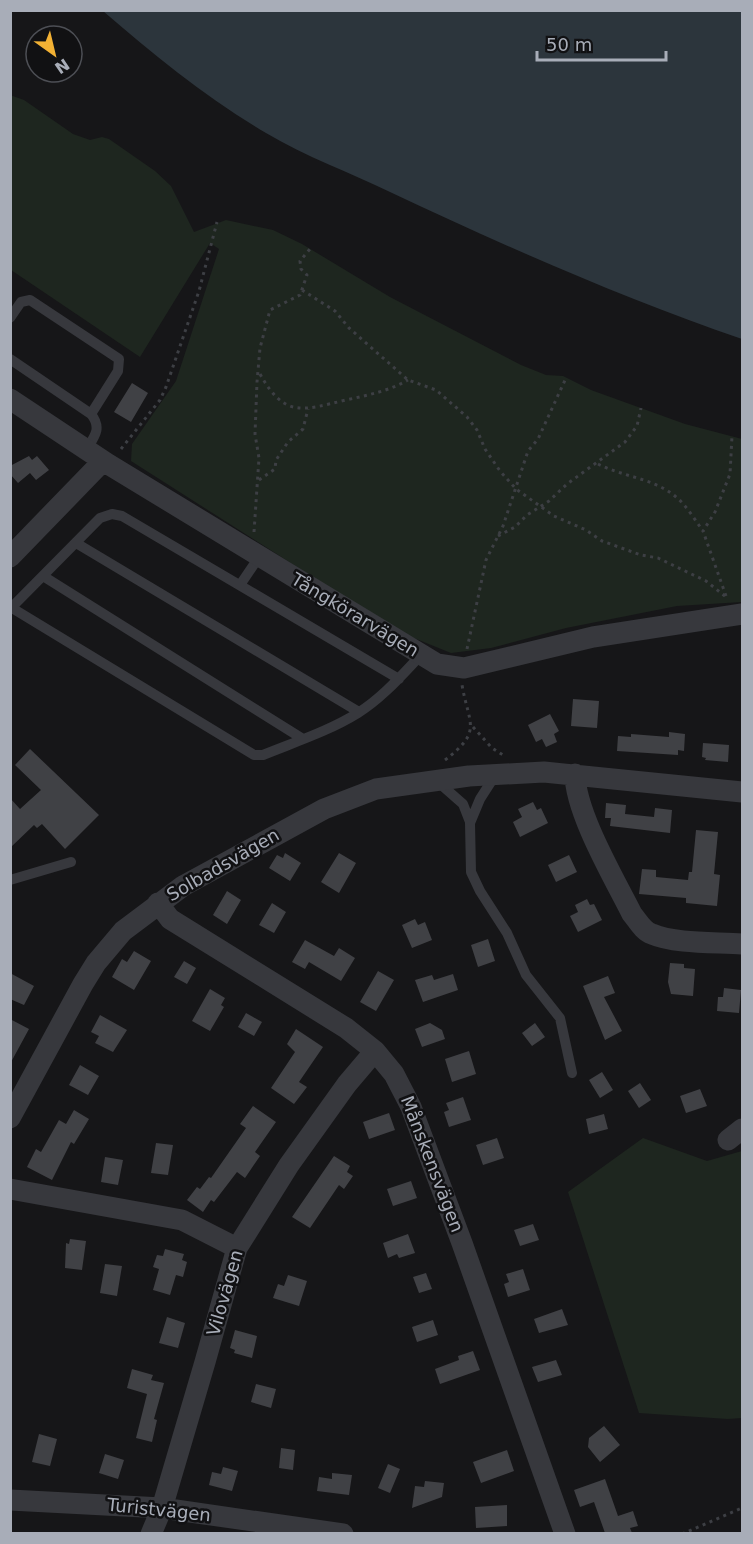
<svg xmlns="http://www.w3.org/2000/svg" width="753" height="1544" viewBox="0 0 753 1544" font-family="'DejaVu Sans',sans-serif">
<style>
.green{fill:#1e261f}
.water{fill:#2c353c}
.building{fill:#404145}
.lines{fill:none;stroke-linecap:round;stroke-linejoin:round}
.path{stroke:#3d3f44;stroke-width:3;stroke-dasharray:3 4.5;stroke-linecap:butt}
.lane{stroke:#37383d;stroke-width:10}
.street{stroke:#37383d;stroke-width:21}
.labels{text-anchor:middle;stroke-width:5;stroke-linejoin:round;paint-order:stroke}
.street-label{font-size:18px;fill:#a8adb8;stroke:#111113}
</style>
<rect width="100%" height="100%" fill="#161618"/>
<path class="green" d="M10,95L24,100L73,134L90,140L102,137L109,139L155,171L171,186L194,232L226,220L273,230L302,244L390,297L521,365L546,375L563,376L591,390L685,424L742,439V602L677,606L566,628L491,648L451,653L399,632L131,461L132,444L176,381L219,249L210,243L140,357L11,270Z
M643,1138L707,1161L742,1151V1418L728,1419L639,1413L568,1192Z"/>
<path class="water" d="M103,11H742V339C622,298 505,246 390,192C349,172 306,157 266,133C208,99 154,55 103,11Z"/>
<path class="building" d="M132,383L148,393L131,422L114,412Z
M29,456L32,460L37,456L49,470L36,480L30,473L18,483L10,474V466Z
M573,699L599,701L597,728L571,726Z
M550,714L559,731L554,734L557,742L546,747L542,739L536,742L528,725Z
M669,732L685,734L684,751L678,750V755L617,751L618,736L631,737V734L669,737Z
M703,743L729,745L728,762L705,760L706,758L702,757Z
M30,749L99,815L65,849L42,824L37,828L34,825L10,848V798L20,809L41,790L15,765Z
M533,802L537,810L541,808L548,823L520,837L513,822L522,817L518,809Z
M606,803L626,805L625,814L654,817L655,808L672,810L670,833L610,826L611,818H605Z
M696,830L718,832L714,874L720,875L717,906L686,903V898L639,894L642,869L656,870V877L688,880L689,872H692Z
M285,853L301,863L290,881L269,868L277,855L283,858Z
M339,853L356,863L339,893L321,882Z
M569,855L577,872L556,882L548,865Z
M227,891L241,900L227,924L213,915Z
M587,899L590,905L594,904L602,920L578,932L570,916L578,912L575,905Z
M272,903L286,912L274,933L259,925Z
M415,919L418,925L425,922L432,940L412,948L402,925Z
M488,939L495,961L478,967L471,945Z
M305,940L334,956L339,948L355,958L341,981L309,962L305,969L292,962Z
M134,951L151,961L134,990L112,977L122,959L127,962Z
M184,961L196,968L187,984L174,977Z
M670,963L684,964V968L695,969L693,996L671,994L668,982Z
M378,971L394,980L376,1011L360,1002Z
M10,973L34,986L24,1005L10,999Z
M453,974L458,990L423,1002L415,980L432,975L434,980Z
M608,976L615,993L604,997L622,1031L605,1040L583,986Z
M724,988L741,990L739,1013L717,1011L718,997H723Z
M210,989L225,998L221,1005L224,1007L210,1031L192,1021Z
M246,1013L262,1022L254,1036L238,1027Z
M100,1015L127,1030L113,1052L95,1043L99,1036L91,1032Z
M10,1019L29,1029L10,1064Z
M430,1023L442,1030L445,1039L422,1047L415,1029Z
M535,1023L545,1037L532,1046L522,1033Z
M296,1029L323,1047L299,1082L307,1087L294,1104L271,1088L295,1052L287,1044Z
M469,1051L476,1074L452,1082L445,1059Z
M80,1065L99,1076L88,1095L69,1085Z
M602,1072L613,1090L600,1098L589,1080Z
M640,1083L651,1100L639,1108L628,1091Z
M700,1089L707,1106L686,1113L680,1096Z
M463,1097L471,1120L449,1127L444,1112L449,1110L446,1103Z
M253,1106L276,1122L255,1152L260,1156L245,1178L237,1172L214,1202L211,1200L203,1212L187,1200L197,1187L200,1189L209,1177L211,1178L246,1128L240,1124Z
M74,1110L89,1119L74,1144L71,1142L52,1180L27,1167L36,1149L41,1152L59,1120L66,1124Z
M389,1113L395,1130L369,1139L363,1122Z
M604,1114L608,1129L589,1134L586,1119Z
M497,1138L504,1158L483,1165L476,1145Z
M156,1143L173,1145L168,1175L151,1173Z
M334,1156L350,1166L347,1172L353,1176L344,1189L339,1185L310,1228L292,1217Z
M105,1157L123,1160L118,1185L101,1182Z
M411,1181L417,1198L393,1206L387,1189Z
M533,1224L539,1240L520,1246L514,1230Z
M408,1234L415,1253L399,1258L397,1254L388,1258L383,1243Z
M70,1239L86,1241L82,1270L65,1268L66,1243L69,1244Z
M165,1249L184,1254L182,1260L187,1262L183,1277L176,1275L170,1295L153,1290L159,1269L153,1267L157,1255L163,1256Z
M105,1264L122,1266L117,1296L100,1293Z
M523,1269L530,1290L508,1297L504,1284L509,1282L506,1274Z
M426,1273L432,1289L419,1293L413,1277Z
M288,1275L307,1281L299,1306L273,1298L278,1284L284,1286Z
M562,1309L568,1325L539,1333L534,1319Z
M167,1317L185,1323L178,1348L159,1343Z
M433,1320L438,1335L417,1342L412,1327Z
M235,1330L257,1336L252,1358L234,1353L235,1350L230,1348Z
M473,1351L480,1370L440,1384L435,1369L459,1360L458,1356Z
M556,1360L562,1375L538,1382L532,1367Z
M132,1369L153,1375L151,1380L164,1383L154,1419L157,1420L152,1442L136,1438L147,1394L127,1388Z
M256,1384L276,1389L271,1408L251,1402Z
M604,1426L620,1445L600,1462L588,1447L589,1438Z
M39,1434L57,1439L50,1466L32,1462Z
M281,1448L295,1450L293,1470L279,1468Z
M507,1450L514,1471L481,1483L473,1462Z
M105,1454L124,1460L118,1479L99,1473Z
M388,1464L400,1469L390,1493L378,1488Z
M223,1467L238,1471L232,1491L209,1485L212,1472L221,1474Z
M332,1473L352,1475L349,1495L317,1491L319,1477L332,1479Z
M605,1479L618,1516L633,1511L638,1526L630,1528L632,1533H605L594,1502L580,1507L574,1490Z
M425,1481L444,1483L442,1497L412,1508L415,1486L424,1487Z
M507,1505V1526L476,1528L475,1507Z"/>
<g class="lines">
<path class="path" d="M302,290L335,311L349,328L408,380L436,390L467,417L477,430L485,449L500,471L516,489L554,516L586,530L602,541L641,555L658,558L706,581L726,597
M260,374C285,419 303,410 346,400C368,395 389,391 408,380
M121,449L160,400L166,387L199,291L217,222
M598,464C623,477 654,478 676,497C687,506 695,520 703,531
M259,480L275,469L276,460L288,442L303,429L308,409
M254,532L259,458L255,434L257,382L260,348L270,310L300,295L307,275L301,269L300,261L310,249
M498,536L515,527L527,515L549,501L567,484L625,442L637,426L641,408
M726,596L703,531L715,512L730,474L732,436
M467,649L486,560L503,526L528,451L538,439L566,378
M473,727L492,748L503,755
M445,760C483,731 469,725 462,685
M682,1534L742,1508"/>
<path class="lane" d="M10,318L21,302L30,300L119,359L118,371L91,414
M10,359L91,414C102,428 95,436 86,450
M76,543L359,712
M43,576L303,739
M240,585L259,557
M12,608L254,755H263C295,742 329,731 358,713C382,698 401,676 420,656
M10,609L100,518L112,514L122,516L399,679
M496,774L480,799L470,823L471,872L480,891L507,933L526,975L560,1018L572,1073
M438,782L463,804L470,822
M10,880L71,862"/>
<path class="street" d="M10,399L108,464L437,664L464,668L593,637L742,614
M10,557L103,461
M575,774C575,812 614,878 632,914C638,921 643,931 652,934C675,944 717,942 742,944
M158,903L170,919L346,1028L375,1051L394,1074L411,1107L462,1243L565,1534
M10,1118L83,984L96,963L123,931L183,886L324,809L376,789L469,776L544,772L742,792
M728,1140L742,1129
M10,1189L182,1220L237,1248
M10,1500L162,1508L343,1534
M151,1534L162,1508L205,1362L237,1248L289,1165L347,1084L375,1051"/>
</g>
<g class="labels">
<g class="street-label">
<text transform="translate(355 615) rotate(31)" y="6">Tångkörarvägen</text>
<text transform="translate(223 865) rotate(-30)" y="6">Solbadsvägen</text>
<text transform="translate(432 1164) rotate(69)" y="6">Månskensvägen</text>
<text transform="translate(225 1293) rotate(-74)" y="6">Vilovägen</text>
<text transform="translate(159 1510) rotate(6)" y="6">Turistvägen</text>
</g>
</g>
<rect width="753" height="1544" fill="none" stroke="#a8adb8" stroke-width="24"/>
<g transform="translate(54 54) rotate(146)"><circle r="28" fill="#111113" stroke="#4d4f55" stroke-width="1.5"/>
<path d="M0-4.5L10 22L0 15L-10 22Z" fill="#f2b134"/>
<text y="-9" font-size="16" font-weight="bold" text-anchor="middle" fill="#a8adb8">N</text>
</g>
<path d="M537 51v9h129v-9" fill="none" stroke="#a8adb8" stroke-width="3"/>
<text x="546" y="51" font-size="18" fill="#a8adb8" stroke="#111113" stroke-width="4.5" paint-order="stroke">50 m</text>
</svg>
